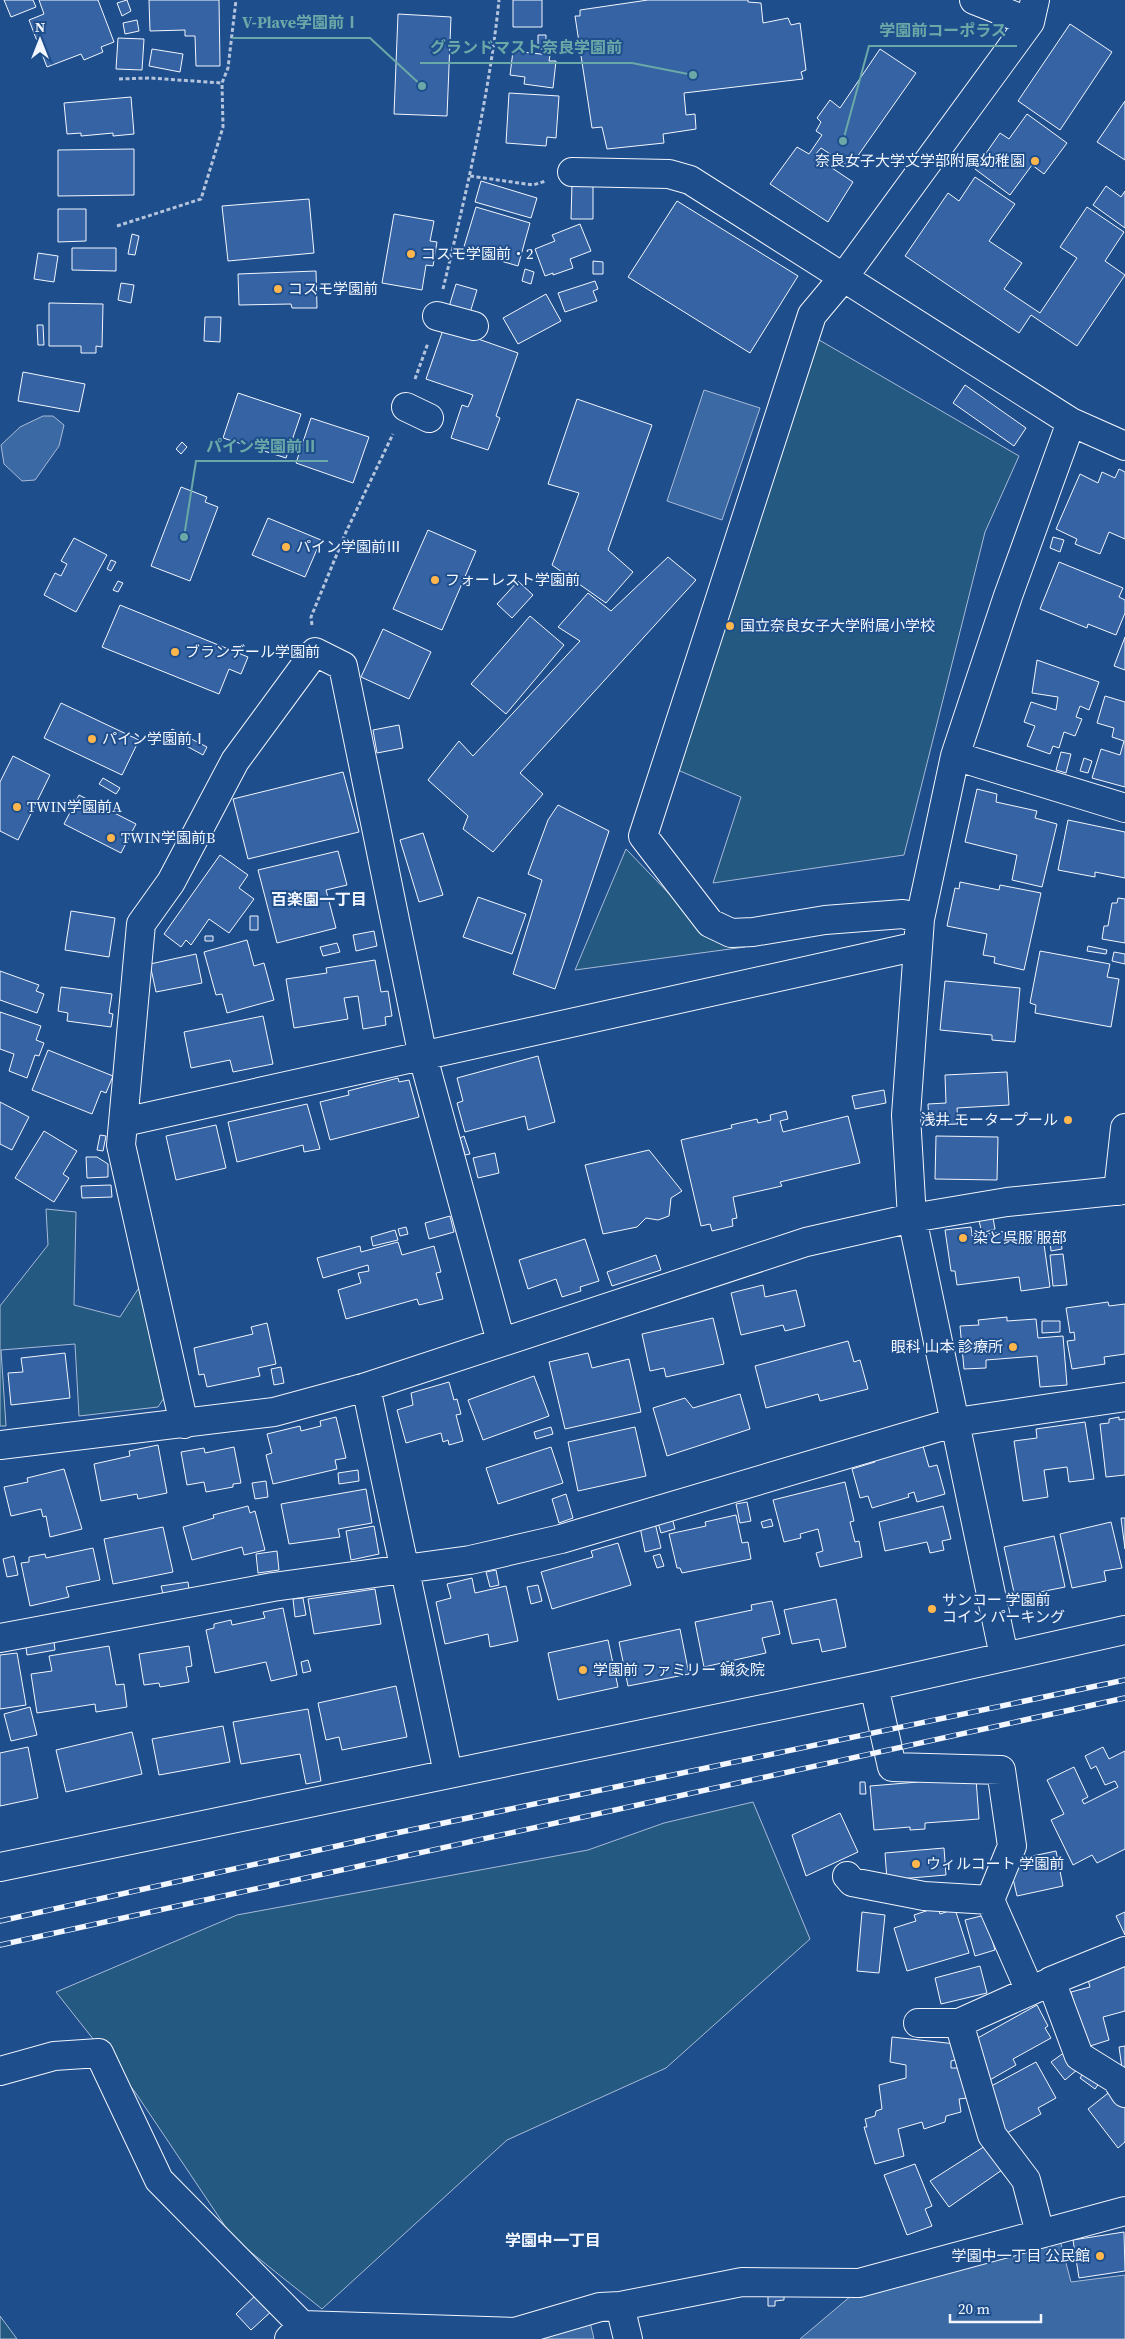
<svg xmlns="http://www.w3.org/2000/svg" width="1125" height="2339" viewBox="0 0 1125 2339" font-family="'Source Serif 4','Noto Sans JP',serif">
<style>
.green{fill:#245a82;stroke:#a8bbd7}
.water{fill:#3b69a3;stroke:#a8bbd7}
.building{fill:#3563a3;stroke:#f2f6ff}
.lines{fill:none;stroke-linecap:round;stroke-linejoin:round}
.minor-casing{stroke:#f2f6ff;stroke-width:30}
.path{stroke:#b3c4dc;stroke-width:3;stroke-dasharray:4 2.5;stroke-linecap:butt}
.minor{stroke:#1f4e8c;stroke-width:28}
.rail-casing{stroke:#f2f6ff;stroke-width:5.5}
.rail{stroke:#1f4e8c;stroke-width:4;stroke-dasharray:11;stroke-linecap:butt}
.poi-dot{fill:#ffb74d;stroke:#1f4e8c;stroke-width:2}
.labels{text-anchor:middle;stroke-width:4;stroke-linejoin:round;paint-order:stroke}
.poi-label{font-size:15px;fill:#f2f6ff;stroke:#1f4e8c;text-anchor:start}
.neighbourhood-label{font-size:16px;font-weight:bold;fill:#f2f6ff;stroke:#1f4e8c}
.leader{fill:none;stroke:#6aa9a8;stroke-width:2}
.callout-dot{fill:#6aa9a8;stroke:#1f4e8c;stroke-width:2}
.callout-label{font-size:16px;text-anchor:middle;font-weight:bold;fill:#6aa9a8;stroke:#1f4e8c;stroke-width:4;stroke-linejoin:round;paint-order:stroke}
</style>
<rect width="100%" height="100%" fill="#1f4e8c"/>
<path class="green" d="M814,337L1019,456L985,532L904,855L713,883L741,797L673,768Z
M626,849L707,933L745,947L575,970Z
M46,1209L76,1212L74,1305L120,1317L140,1286L168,1392L158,1407L79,1416L75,1344L1,1350L6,1426H0V1306L48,1245Z
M753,1802L810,1939L666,2068L507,2140L322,2309L233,2238L135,2092L56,1992L237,1915L588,1850L664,1823Z
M0,2316L17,2339H0Z"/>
<path class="water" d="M704,390L760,408L722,520L667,501Z
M43,416H53L64,425L59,446L35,480L22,481L4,464L1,445L20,427Z
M1060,2240L1071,2282L1125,2275V2339H800L852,2295Z
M590,2322L594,2339H537Z"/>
<path class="building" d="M4,0H33L36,7L11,17Z
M39,0H98L114,42L101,47L103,52L84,60L81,54L47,67L29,20L44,14Z
M127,0L131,11L122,16L117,3Z
M149,0H219L220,66H196L195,36H185V30L150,31Z
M513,0H542V27H513Z
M648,0H748V2L761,3L763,23L788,18L791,25L800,23L806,70L801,72L803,79L684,93L686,115L695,114L696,129L663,134L664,143L607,149L602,127L592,128L575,16H580V10Z
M398,14L451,17L447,116L394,114Z
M137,20L139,31L125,34L123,23Z
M1070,24L1112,52L1060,130L1018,101Z
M538,35H546V49H538Z
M118,38L144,39L142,70L116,69Z
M152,49L183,54L180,72L149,66Z
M880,49L916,73L850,167L821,148L814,156L853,182L828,222L770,184L797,147L809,154L822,135L816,131L821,122L817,118L830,100L840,108Z
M513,51L550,55L549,61H556L553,88L524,84L525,77L510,75Z
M509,93L559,96L556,138L547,137L546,146L506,143Z
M131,97L134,134L113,136V133L81,136V133L67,134L64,103Z
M1125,101V160L1097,142Z
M1027,114L1067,143L1044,174L1032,165L1010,195L975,169L1000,133L1009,139Z
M134,149V195L58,196V150Z
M975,177L1015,204L989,241L1022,263L1004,289L1040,313L1077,258L1060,247L1087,207L1124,232L1105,261L1125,275L1077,346L1031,315L1019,333L905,256L948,193L959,201Z
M481,181L537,198L531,218L475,202Z
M572,184L593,185V219H571Z
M1106,186L1121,197L1125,191V228L1093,205Z
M309,199L314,253L228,261L222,206Z
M677,201L798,276L750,353L628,277Z
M476,207L530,223L518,266L463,250Z
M58,209H86V241L58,242Z
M394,214L434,221L430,241L437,242L433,266L426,265L422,290L382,283Z
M580,224L591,251L570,259L573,268L553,275V273L545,276L535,249L555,241L552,235Z
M132,234L139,236L135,255L128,254Z
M72,248H116V271L72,270Z
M38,253L58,256L54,282L34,279Z
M593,261L603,262V274H593Z
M525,269L534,272L531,284L522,281Z
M316,271L317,308H292L291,304L239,305L238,274Z
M595,281L598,289L593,291L597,301L565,312L558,293Z
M121,283L134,285L131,303L118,300Z
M456,284L477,290L469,316L448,310Z
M546,294L561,321L518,344L503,318Z
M49,303L103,304L102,347L96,346V353H81V346H49Z
M205,317H221L220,342L204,341Z
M37,325H43L44,345H38Z
M444,327L518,353L496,416L500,418L488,450L451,438L462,405L468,407L473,395L426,379Z
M23,372L85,384L79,412L18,401Z
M965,385L1026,428L1014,446L953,403Z
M238,393L301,414L286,458L223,438Z
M577,399L652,425L608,550L633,572L606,603L552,565L579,493L548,484Z
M311,418L369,437L353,483L296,463Z
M182,442L187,447L181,454L176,449Z
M1119,469L1125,472V539L1109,532L1100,554L1075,544L1077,539L1056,529L1080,474L1098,483L1102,472L1115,478Z
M181,487L207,497L205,502L218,507L190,581L151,566Z
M268,518L321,540L305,577L252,555Z
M428,530L476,551L442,630L393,609Z
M1053,537L1064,540L1060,552L1050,548Z
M74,538L107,555L76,612L44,595L55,573L61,576L67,564L61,561Z
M668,557L696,580L520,773L543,794L493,852L463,829L468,816L428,780L459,741L473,756L580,641L558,627L588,593L611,611Z
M111,560L116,562L111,571L107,569Z
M1059,562L1123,588L1119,597L1125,600V613L1116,635L1088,624L1087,628L1040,609Z
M118,581L123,583L118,592L113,590Z
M518,581L533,595L512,618L497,604Z
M120,605L248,657L241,674L229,669L219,694L102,647Z
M530,616L564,645L506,714L471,684Z
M383,629L431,652L409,699L361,677Z
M1125,637V670L1114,666Z
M1037,660L1099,682L1089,710L1080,706L1076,717L1082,719L1075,736L1064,732L1059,748L1053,746L1050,754L1027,746L1035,726L1024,722L1031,702L1056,710L1058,697L1032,693Z
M1105,696L1125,702V787L1092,778L1101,749L1120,755L1124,741L1112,737L1114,728L1097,723Z
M61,703L139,740L122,775L44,738Z
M399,725L403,748L377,753L373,730Z
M172,729L207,747L203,755L168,736Z
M1061,752L1071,754L1066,773L1056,770Z
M13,756L50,775L18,840L0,831V782Z
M1084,758L1092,761L1088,773L1080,771Z
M343,772L359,832L248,859L233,799Z
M103,778L120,788L116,794L99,784Z
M977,789L997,794L996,802L1037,811L1035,818L1057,824L1042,887L1012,880L1017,855L965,842Z
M79,795L136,824L121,853L64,824Z
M558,805L609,831L555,989L513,974L542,880L528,874L548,820Z
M1068,820L1125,832V878L1095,872V877L1058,870Z
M423,833L443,895L419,902L400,840Z
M338,851L347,885L326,890L336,928L277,943L258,870Z
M220,855L248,875L239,888L254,899L229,933L209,919L191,945L186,940L181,947L164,934Z
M960,882L999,890L1000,885L1041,893L1024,970L994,963L995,957L983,955L987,934L947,926L955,888L959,889Z
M478,897L526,914L512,954L463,937Z
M1118,898L1125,899V943L1102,939L1104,926H1108L1112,903H1117Z
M71,911L115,918L109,957L65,950Z
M250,916H258V930H250Z
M374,931L377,946L356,951L353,935Z
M205,936H213V941H205Z
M247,940L254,966L264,963L274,1000L227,1013L222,994L216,995L204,952Z
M337,943L340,952L323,956L320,947Z
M1088,946L1107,950L1106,954L1087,951Z
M1040,951L1110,964L1107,977L1119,979L1111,1027L1035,1013L1036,1005L1030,1003Z
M1114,952L1125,954V964L1112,961Z
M196,954L202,983L156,992L150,964Z
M375,960L381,992L388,991L392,1016L385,1017L386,1025L363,1029L358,996L344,998L348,1019L294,1028L286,979L327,973L326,968Z
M0,971L39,985L36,991L44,994L37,1013L0,1000Z
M945,981L1020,988L1015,1042L992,1040V1035L940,1030Z
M61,987L112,994L109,1013L113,1014L111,1027L67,1021L68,1013L58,1011Z
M0,1012L41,1026L36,1040L44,1043L39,1056L35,1055L27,1078L9,1071L14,1054L0,1049Z
M263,1016L273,1064L233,1072L230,1060L191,1068L184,1032Z
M48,1050L113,1076L106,1093L101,1091L92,1114L32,1090Z
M538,1056L555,1122L528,1130L525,1116L465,1132L457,1103L463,1101L457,1078Z
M1007,1072L1009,1105L957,1108L958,1124L929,1125L928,1104L946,1103L945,1075Z
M398,1078L399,1082L409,1080L419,1117L330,1140L320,1102L349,1095L348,1091Z
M884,1090L886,1103L855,1109L852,1096Z
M0,1102L29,1117L12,1150L0,1144Z
M307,1104L320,1149L304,1152L303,1145L237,1162L228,1122Z
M786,1111L788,1119L780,1121L783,1132L848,1116L860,1163L780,1182L782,1186L733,1197L737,1218L732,1219L733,1226L712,1231L710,1224L701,1226L681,1140L732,1128L731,1125L757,1119L758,1123L771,1120L770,1115Z
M216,1125L226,1168L176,1180L166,1136Z
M44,1131L77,1151L63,1174L69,1178L54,1202L15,1178Z
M100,1135L106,1136L103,1151L97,1150Z
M464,1136L470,1154L465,1155L460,1138Z
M936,1136L998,1137L997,1180L935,1179Z
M649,1150L682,1191L671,1198L669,1216L658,1220L646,1218L637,1227L603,1234L585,1165Z
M495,1153L499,1173L478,1178L473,1158Z
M86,1157H97L108,1164V1177L87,1178Z
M111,1185L112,1197L82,1198L81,1186Z
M450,1216L454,1232L429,1239L425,1223Z
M993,1218L995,1229L982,1233L979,1221Z
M406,1227L408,1234L400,1236L398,1229Z
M971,1227L972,1236L1015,1230V1234L1042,1230L1050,1287L1021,1291L1019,1277L957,1285L955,1271H951L945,1230Z
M395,1230L398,1240L373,1246L371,1237Z
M1060,1230L1062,1249L1051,1251L1049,1232Z
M585,1239L599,1281L580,1287L581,1291L562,1297L556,1279L528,1289L519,1260Z
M398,1242L402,1255L434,1246L441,1272L436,1273L443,1299L419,1305L417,1299L346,1319L338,1290L361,1283L358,1273L369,1271L368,1265L323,1278L317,1258L360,1246L361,1252Z
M1063,1254L1067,1285L1053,1286L1050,1255Z
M656,1255L661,1270L612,1286L607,1272Z
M763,1285L765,1297L796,1290L805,1326L785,1331L783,1325L741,1335L731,1293Z
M1108,1302L1109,1306L1125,1304V1354L1104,1357L1105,1364L1072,1369L1067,1341L1075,1340L1074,1332L1070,1333L1066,1308Z
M1007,1317V1321L1036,1319L1038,1338L1063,1336L1067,1385L1040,1387L1037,1356L986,1360V1368L964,1369L960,1326L979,1325L978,1320Z
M713,1318L724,1364L666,1377L664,1368L650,1371L642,1334Z
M1042,1321H1060V1332L1042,1333Z
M267,1323L276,1364L258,1368L260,1376L207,1387L204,1374L199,1375L194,1348L253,1334L251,1327Z
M848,1341L854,1362L860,1360L868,1389L820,1401L818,1394L766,1408L755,1366Z
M65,1353L70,1398L11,1405L8,1373L23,1372L21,1358Z
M588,1353L592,1368L629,1359L641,1412L565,1429L549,1362Z
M281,1367L284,1383L274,1385L271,1369Z
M534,1376L549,1416L483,1440L468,1400Z
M449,1382L454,1400L457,1399L461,1414L456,1415L463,1441L449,1445L448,1440L443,1442L441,1433L406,1443L397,1410L413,1405L411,1393Z
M740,1394L750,1429L667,1456L653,1408L685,1398L693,1408Z
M336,1417L346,1458L335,1460L337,1469L273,1484L266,1455L272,1453L267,1434L300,1426L301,1431L321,1426L320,1421Z
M1119,1417V1420L1125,1419V1475L1106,1477L1100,1424L1109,1423V1419Z
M1085,1422L1094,1479L1069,1482L1067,1467L1044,1470L1048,1497L1023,1501L1014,1441L1037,1438L1036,1429Z
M551,1427L553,1434L536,1439L534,1432Z
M635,1427L646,1476L578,1491L568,1442Z
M158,1445L167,1493L138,1499L137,1494L101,1501L94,1464L130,1456L129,1451Z
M923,1446L929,1467L937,1465L945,1494L917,1502L914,1492L908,1494L909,1497L872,1508L868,1496L860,1498L852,1469L875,1462L874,1459Z
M234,1447L241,1483L233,1484V1487L206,1492L204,1482L187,1485L181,1452L204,1448L205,1453Z
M551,1447L563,1483L498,1504L486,1468Z
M64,1469L82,1529L50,1537L46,1516L43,1517L41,1509L11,1516L4,1487L28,1482L27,1478Z
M358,1470L359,1481L339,1484L338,1473Z
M266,1481L268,1497L255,1499L252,1483Z
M845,1482L854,1521L850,1522L855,1542L859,1541L862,1557L820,1567L816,1553L823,1551L818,1529L800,1534L801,1538L784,1542L773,1500Z
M366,1489L372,1523L338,1529L340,1537L289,1544L281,1504Z
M566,1494L573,1518L559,1523L552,1499Z
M747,1502L751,1521L740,1523L736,1504Z
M248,1506L250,1513L255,1511L265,1550L244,1555L242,1547L192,1560L183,1527L214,1518L213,1515Z
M943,1506L951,1539L942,1541L944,1550L930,1553L927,1542L885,1551L879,1522Z
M736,1515L742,1543L748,1542L751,1559L682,1573L680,1568H677L669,1534L706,1526L705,1522Z
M672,1518L675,1529L661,1533L658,1523Z
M1121,1518H1125V1549Z
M771,1519L773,1526L763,1528L761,1522Z
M1111,1522L1122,1568L1104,1571L1106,1581L1072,1588L1060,1534Z
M655,1523L661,1548L645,1552L640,1527Z
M374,1526L379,1554L351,1560L346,1531Z
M163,1527L173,1572L113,1584L104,1539Z
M1054,1536L1065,1587L1015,1597L1004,1547Z
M618,1543L631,1585L552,1609L541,1572L593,1557L591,1551Z
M93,1548L100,1580L66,1587L69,1597L30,1606L21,1563L29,1562V1557L45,1554L46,1558Z
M277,1551L279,1570L258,1573L256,1554Z
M660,1554L664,1566L657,1568L653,1556Z
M14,1556L18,1575L7,1577L3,1559Z
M496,1570L499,1585L490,1587L486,1572Z
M472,1578L475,1593L506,1586L518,1641L490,1647L488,1634L445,1644L436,1602L451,1598L447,1584Z
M188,1582L189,1589L163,1594L161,1586Z
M538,1585L542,1601L531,1604L527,1587Z
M375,1589L381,1624L314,1634L308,1599Z
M303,1598L306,1615L295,1617L293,1599Z
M836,1599L846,1647L822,1652L819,1639L792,1644L784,1610Z
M772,1601L780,1634L762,1638L766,1653L704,1667L695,1622L752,1610L751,1605Z
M283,1608L297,1675L271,1681L266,1662L215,1673L206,1630L214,1628V1624L231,1620L232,1625L265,1618L263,1612Z
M680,1629L689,1674L628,1686L619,1642Z
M608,1640L618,1687L558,1700L548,1653Z
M54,1642L55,1650L27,1655L26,1647Z
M109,1646L116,1685L124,1684L127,1707L96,1712L95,1704L37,1713L31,1674L52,1671L49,1656Z
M189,1646L192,1666L186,1667L189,1682L160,1687L159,1683L144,1685L139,1654Z
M17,1653L26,1705L0,1709V1655Z
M308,1660L311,1671L303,1673L301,1662Z
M396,1686L407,1737L342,1750L339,1737L326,1740L318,1703Z
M30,1707L37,1735L11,1741L4,1714Z
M308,1709L321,1781L306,1784L300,1754L241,1764L233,1722Z
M223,1726L230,1762L159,1775L152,1739Z
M132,1732L142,1774L66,1792L56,1750Z
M28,1747L38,1798L0,1806V1753Z
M1103,1747L1109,1759L1125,1751V1849L1097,1863L1092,1855L1073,1865L1051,1820L1064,1814L1047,1780L1074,1767L1088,1797L1082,1800L1084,1804L1118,1787L1115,1781L1105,1785L1096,1766L1091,1769L1085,1756Z
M918,1778L976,1779L979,1819L925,1823V1829L910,1830V1827L874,1830L870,1786L918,1782Z
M860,1782H865L866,1794H860Z
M840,1813L858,1852L806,1876L792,1835Z
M944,1848L946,1875L887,1880L885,1853Z
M1056,1851L1063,1886L1017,1896L1009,1861Z
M938,1907L940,1914L955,1909L969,1953L907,1971L894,1928L916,1921L914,1915Z
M862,1912L885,1915L879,1973L857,1971Z
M1125,1912V1935L1116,1916Z
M985,1915L995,1950L975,1956L965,1920Z
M1125,1965V2011L1103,2017L1109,2040L1087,2047L1071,1992L1090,1987L1087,1976Z
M980,1966L987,1993L941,2004L935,1978Z
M1037,2005L1048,2026L1045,2028L1051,2038L1013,2059L1016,2065L988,2081L967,2044Z
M892,2037L956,2044L959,2059L951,2061V2068H961L967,2098L959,2099L961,2112L946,2116L945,2122L924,2129L922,2122L898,2129L904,2156L875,2164L864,2127H867L865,2119L875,2116L876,2111L882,2109L879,2085L906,2078V2065L890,2062Z
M1125,2046V2075H1123L1119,2047Z
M1065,2052L1078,2069L1065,2080L1051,2062Z
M1036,2062L1056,2098L1038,2108L1041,2114L1007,2133L982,2091Z
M1086,2069L1102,2079L1095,2089L1080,2078Z
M1112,2090L1125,2107V2142L1118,2148L1088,2109Z
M985,2146L1002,2170L949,2207L930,2181Z
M915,2164L932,2206L925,2209L932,2226L907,2235L884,2175Z
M1124,2232L1125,2271L1079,2278L1073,2240Z
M258,2293L274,2309L251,2330L236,2314Z
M784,2293V2300L775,2301V2306H768V2294Z"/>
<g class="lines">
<g class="minor-casing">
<path id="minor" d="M974,0L1030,22
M572,172L669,174L690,180L1071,422L1125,446
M437,316L474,326
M406,407L429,418
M955,756L1125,808
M920,919L903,914L825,920L753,932L731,933L710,923L643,836L812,315L843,278L1030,22L1035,0
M124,1122L918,946
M1118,1191L1125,1128
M366,1387L448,1773
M184,1424L121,1145L141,924L171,882L235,761L315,652L343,666L423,1057L501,1342
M0,1445L274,1412L366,1387L806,1242L912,1218L1007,1202L1125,1190
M0,1638L273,1587L470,1560L561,1539L956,1422L1125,1397
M1004,1656L912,1218L906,1115L920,919L955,756L1008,596L1071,422
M874,1686L892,1767L1001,1770L1012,1846L990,1900L1030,1991
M0,1867L874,1686L1125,1630
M847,1876L852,1882L924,1896L990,1900
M1125,1951L1051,1981L1079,2056L1116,2079L1125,2093
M918,2023H959L1048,1983
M959,2023L992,2135L1026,2180L1040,2233
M0,2071L54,2056L99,2053L159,2180L302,2325
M620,2306L628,2339
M289,2339L302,2325L515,2332L600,2307L620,2306L742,2282L859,2283L1125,2211"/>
</g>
<path class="path" d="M119,79L150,78L222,83
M470,176L533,185L546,181
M117,226L201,199L223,127L222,83L228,68L236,0
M443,289C466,193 489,98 499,0
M415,379L428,343
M312,625L311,617L346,532L393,434"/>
<use href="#minor" class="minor"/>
<g class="rail-casing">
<path id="rail" d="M0,1921L382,1836L1125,1680
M0,1945L1125,1698"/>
</g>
<use href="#rail" class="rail"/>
</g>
<g class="poi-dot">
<circle cx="1035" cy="161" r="5"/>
<circle cx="411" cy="254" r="5"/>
<circle cx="278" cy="289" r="5"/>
<circle cx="286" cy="547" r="5"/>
<circle cx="435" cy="580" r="5"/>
<circle cx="730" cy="626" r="5"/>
<circle cx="175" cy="652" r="5"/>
<circle cx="92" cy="739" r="5"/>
<circle cx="17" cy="807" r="5"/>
<circle cx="111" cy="838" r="5"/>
<circle cx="1068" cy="1120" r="5"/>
<circle cx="963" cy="1238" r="5"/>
<circle cx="1013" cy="1347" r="5"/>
<circle cx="932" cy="1609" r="5"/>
<circle cx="583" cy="1670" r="5"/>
<circle cx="916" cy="1864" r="5"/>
<circle cx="1100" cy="2256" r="5"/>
</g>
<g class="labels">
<g class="poi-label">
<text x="1025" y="166" text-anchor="end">奈良女子大学文学部附属幼稚園</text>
<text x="421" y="259">コスモ学園前・2</text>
<text x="288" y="294">コスモ学園前</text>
<text x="296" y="552">パイン学園前Ⅲ</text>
<text x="445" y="585">フォーレスト学園前</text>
<text x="740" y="631">国立奈良女子大学附属小学校</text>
<text x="185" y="657">ブランデール学園前</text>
<text x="102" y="744">パイン学園前Ⅰ</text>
<text x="27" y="812">TWIN学園前A</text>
<text x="121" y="843">TWIN学園前B</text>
<text x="1058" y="1125" text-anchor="end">浅井 モータープール</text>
<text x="973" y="1243">染と呉服 服部</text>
<text x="1003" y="1352" text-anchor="end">眼科 山本 診療所</text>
<text x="942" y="1605">サンコー 学園前<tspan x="942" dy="17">コイン パーキング</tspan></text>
<text x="593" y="1675">学園前 ファミリー 鍼灸院</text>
<text x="926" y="1869">ウィルコート 学園前</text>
<text x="1090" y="2261" text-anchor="end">学園中一丁目 公民館</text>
</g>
<g class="neighbourhood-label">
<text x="319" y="905">百楽園一丁目</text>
<text x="553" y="2246">学園中一丁目</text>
</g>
</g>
<path class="leader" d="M422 86L370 38H232M843 141L869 46H1017M693 75L632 63H420M184 537L196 461H328"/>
<g class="callout-dot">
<circle cx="422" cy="86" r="5"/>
<circle cx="843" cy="141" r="5"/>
<circle cx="693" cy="75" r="5"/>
<circle cx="184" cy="537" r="5"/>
</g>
<g class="callout-label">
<text x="301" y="28">V-Plave学園前Ⅰ</text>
<text x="943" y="36">学園前コーポラス</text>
<text x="526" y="53">グランドマスト奈良学園前</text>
<text x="262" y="452">パイン学園前Ⅱ</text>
</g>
<g transform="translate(40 40)" stroke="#1f4e8c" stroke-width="4" paint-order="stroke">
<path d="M0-4L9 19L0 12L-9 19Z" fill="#f2f6ff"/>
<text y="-8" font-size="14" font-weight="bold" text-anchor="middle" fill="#f2f6ff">N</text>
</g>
<path d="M950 2314v8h91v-8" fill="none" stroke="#f2f6ff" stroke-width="2.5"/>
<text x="958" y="2314" font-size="15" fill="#f2f6ff" stroke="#1f4e8c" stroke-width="4" paint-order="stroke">20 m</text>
</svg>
